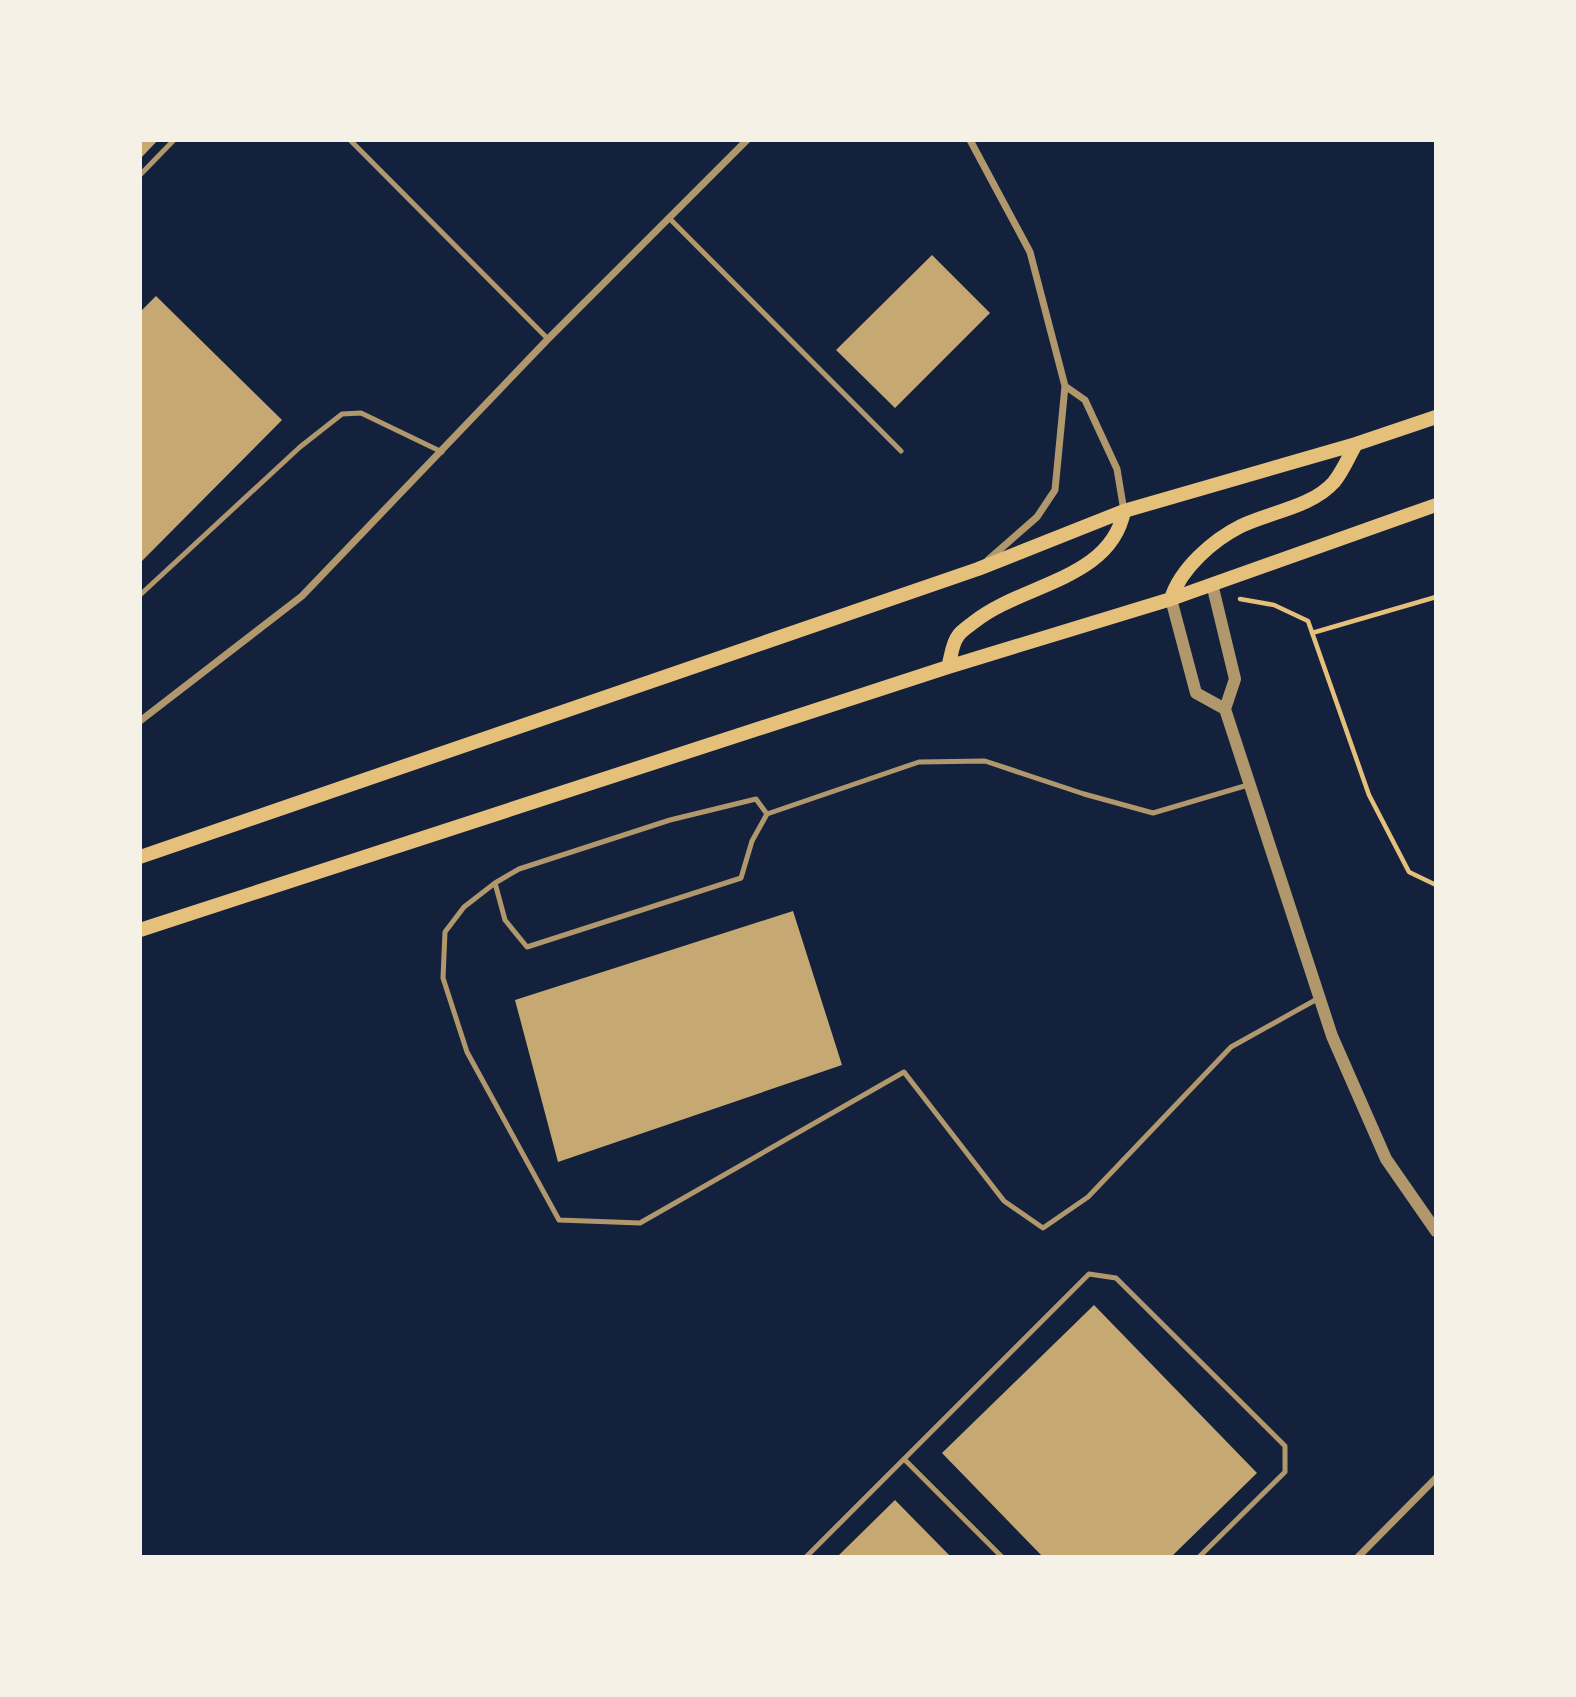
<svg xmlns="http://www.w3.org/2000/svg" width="1576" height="1697" viewBox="0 0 1576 1697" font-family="Jost,sans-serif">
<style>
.building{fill:#c6a872}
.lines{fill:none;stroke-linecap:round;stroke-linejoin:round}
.path{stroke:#e5c07b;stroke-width:4.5}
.service{stroke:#b1986c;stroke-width:5}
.minor{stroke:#b1986c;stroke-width:7}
.tertiary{stroke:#b1986c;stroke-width:12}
.secondary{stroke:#e5c07b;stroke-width:14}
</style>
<rect width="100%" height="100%" fill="#14213d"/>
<path class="building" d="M140,140H158L140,159Z
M932,255L990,313L895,408L836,350Z
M156,296L282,420L140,563V312Z
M793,911L842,1065L558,1162L515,1000Z
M1094,1305L1257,1473L1171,1557H1043L942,1453Z
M895,1500L951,1557H837Z"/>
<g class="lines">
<path class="path" d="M1240,599L1274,605L1308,621L1369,795L1409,872L1436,885
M1312,633L1436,597"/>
<path class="service" d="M350,140L548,339
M140,175L174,140
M669,218L901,451
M140,595L300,447L342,414L361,413L442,452
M767,814L756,799L670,820L519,869L495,883L505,920L527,947L741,878L752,841L767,814L919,762L985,761L1084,794L1153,813L1248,785
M495,883L464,907L445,932L443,978L467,1052L559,1220L640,1223L904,1072L1004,1201L1043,1228L1088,1197L1231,1047L1319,998
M904,1459L1002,1557
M806,1557L1089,1274L1116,1278L1285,1446V1472L1199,1557"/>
<path class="minor" d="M970,140L1030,252L1065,386L1055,490L1037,517L988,560
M1065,386L1085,400L1117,469L1124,511
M140,721L302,596L548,339L747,140
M1358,1557L1436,1478"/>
<path class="tertiary" d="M1212,584L1235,679L1225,709L1332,1036L1386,1159L1436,1231
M1171,599L1196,693L1225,709"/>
<path class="secondary" d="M1171,599C1180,569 1213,540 1241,526C1270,512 1312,507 1334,482C1343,471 1349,456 1356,444
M948,667C951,658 952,643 958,636C961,631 969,626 974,622C1021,584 1111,580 1124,511
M140,857L978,569L1124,511L1356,444L1436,417
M140,930L948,667L1171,599L1436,505"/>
</g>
<rect width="1576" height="1697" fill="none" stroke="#f6f1e7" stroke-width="284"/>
</svg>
